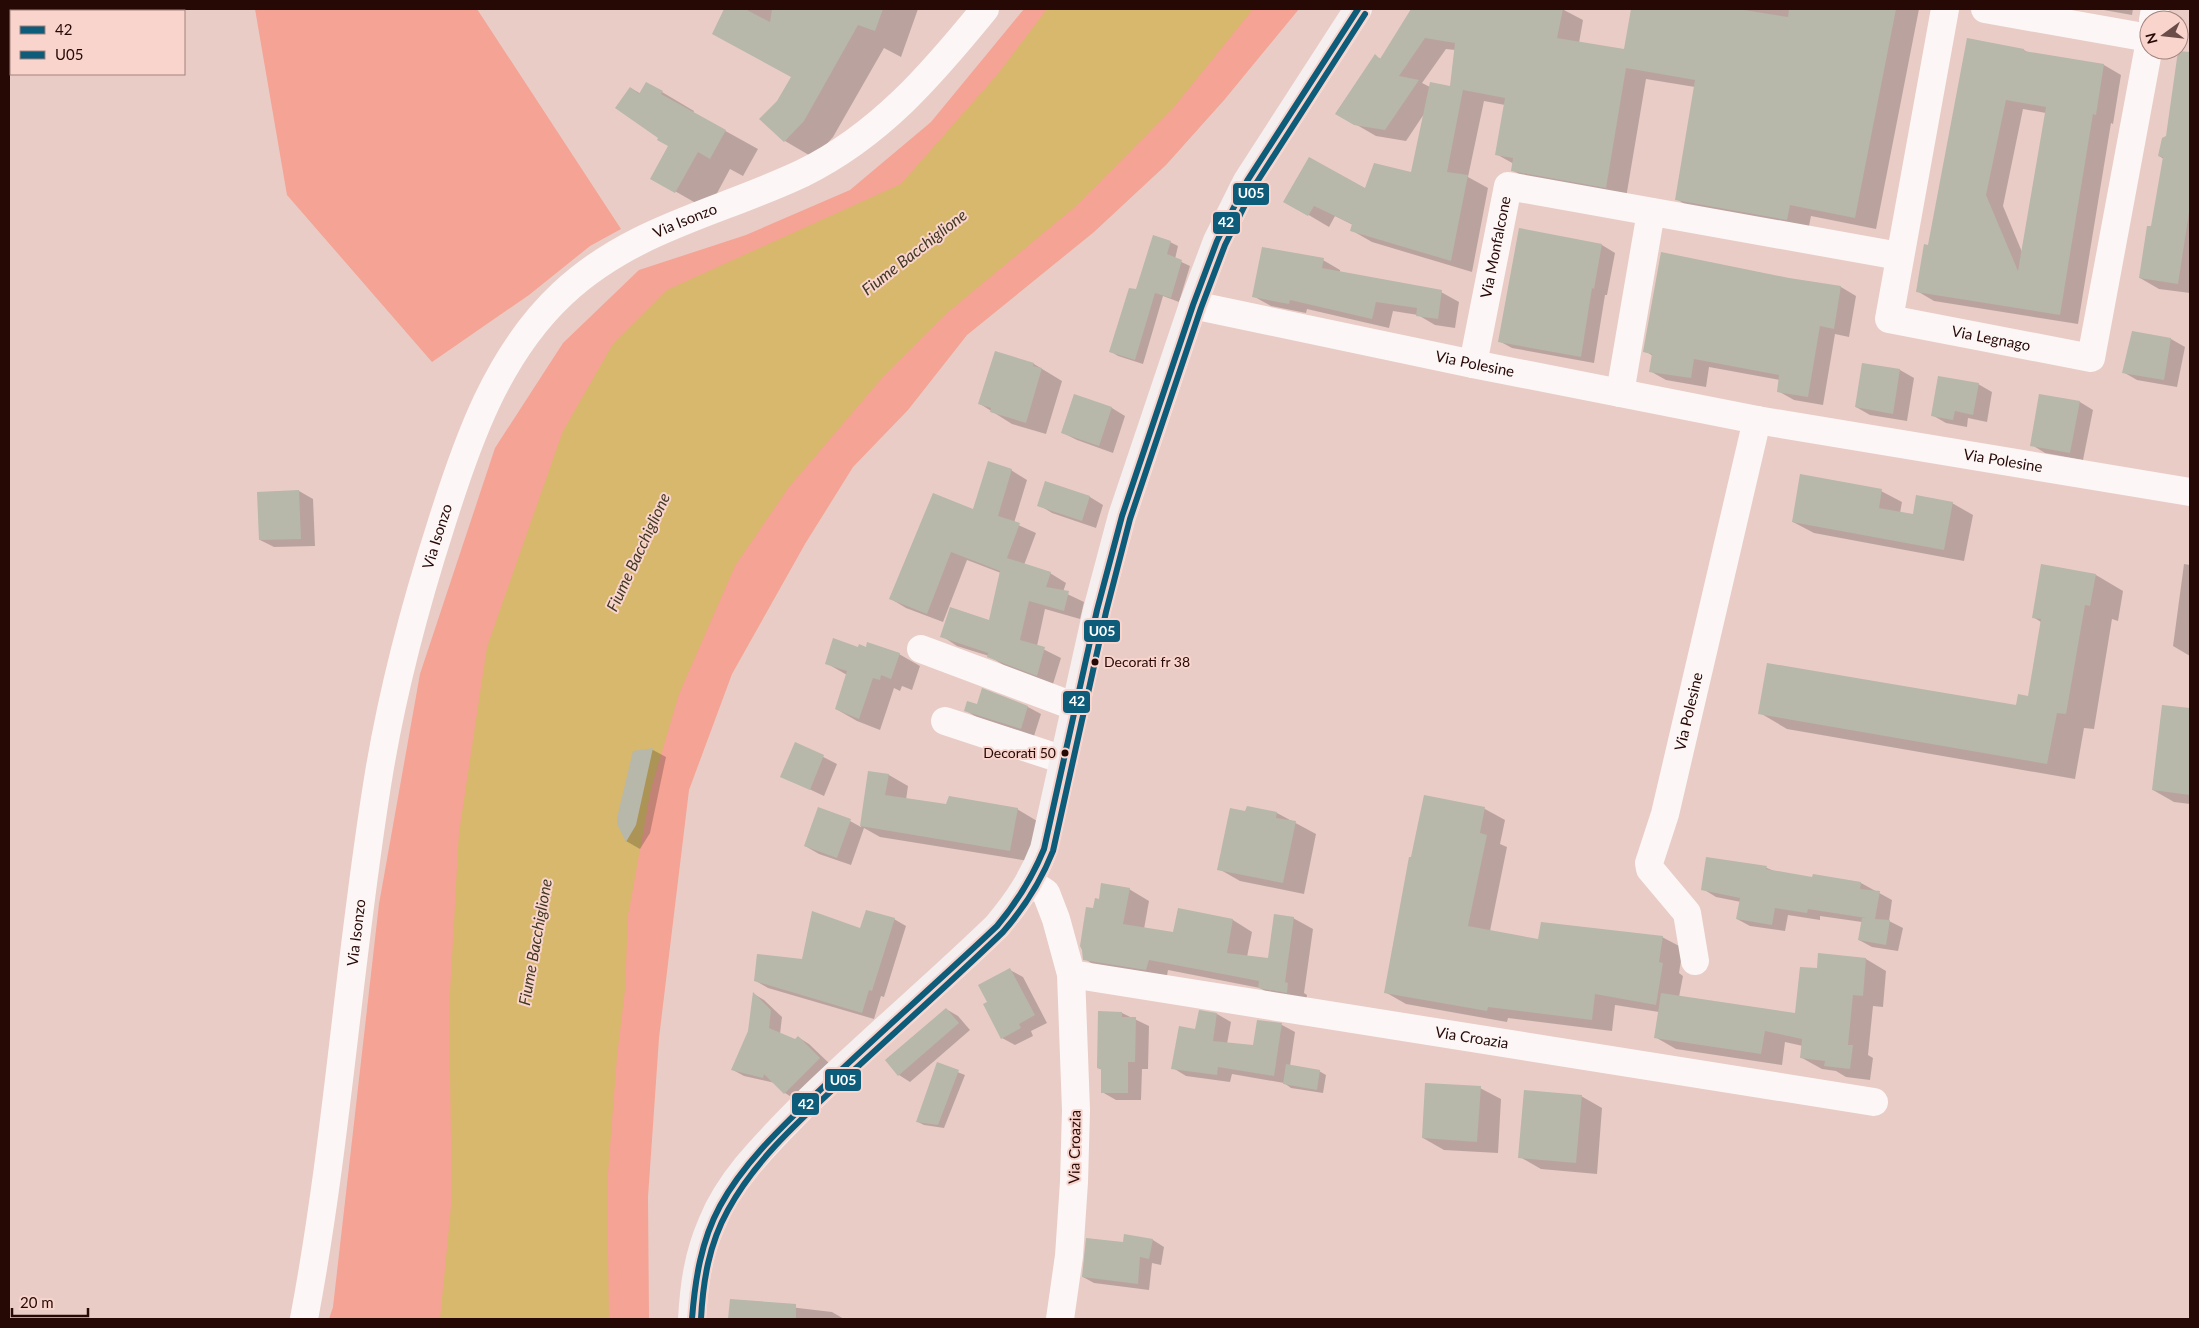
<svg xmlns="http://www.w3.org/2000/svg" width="2199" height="1328" viewBox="0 0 2199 1328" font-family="Lato,sans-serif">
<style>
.green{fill:#f4a394}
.water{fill:#d8b86c}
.shadow{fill:#0003;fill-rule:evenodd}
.building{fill:#b7b7aa;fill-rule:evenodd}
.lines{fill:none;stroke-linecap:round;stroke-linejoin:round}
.street{stroke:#fcf7f6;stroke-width:28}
.secondary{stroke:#f5eff0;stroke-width:28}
.bus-1-casing{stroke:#f8d4cd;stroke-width:10}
.bus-2-casing{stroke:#f8d4cd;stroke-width:10}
.bus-1{stroke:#0c5c7a;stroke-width:6}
.bus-2{stroke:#0c5c7a;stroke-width:6}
.bus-dot{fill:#260805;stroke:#f8d4cd;stroke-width:2}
.labels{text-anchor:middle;stroke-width:4;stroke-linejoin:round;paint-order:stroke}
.bus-label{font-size:14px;fill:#260805;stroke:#f8d4cd;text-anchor:start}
.street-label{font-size:15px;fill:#260805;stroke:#f8d4cd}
.water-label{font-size:16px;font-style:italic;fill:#403821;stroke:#f8d4cd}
.line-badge{stroke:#f8d4cd;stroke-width:2}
.badge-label{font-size:14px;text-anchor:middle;font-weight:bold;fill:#fff}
</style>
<rect width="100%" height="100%" fill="#e9ccc6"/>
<path class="green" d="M255,9H477L621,229L590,246L529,295L432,362L287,195Z
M1024,9H1299L1225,99L1166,165L1094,232L967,335L908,410L853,467L805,544L732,674L689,790L659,1038L648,1197L649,1319H329L333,1307L379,904L420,674L495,448L563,343L639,270L746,235L850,190L931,122Z"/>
<path class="water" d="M1047,9H1253L1174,107L1076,206L947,313L882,378L789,487L735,566L679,694L651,789L628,916L625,990L617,1056L607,1186L609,1319H440L452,1197L449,1010L459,833L487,647L563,431L613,344L667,290L901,184L997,75Z"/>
<path class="shadow" d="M725,9H918L901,57L884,48L833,137L814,158L785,141L778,102L793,77L714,34Z
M1412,9H1562L1583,20L1579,43L1625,51L1632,9H1831L1829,25L1850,29L1854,9H1919L1876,229L1811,216L1808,231L1697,211L1676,199L1695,87L1646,79L1626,198L1533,182L1512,170L1514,164L1496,154L1505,105L1484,101L1468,177L1488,188L1472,272L1372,242L1351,230L1353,225L1335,216L1329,227L1285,201L1366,190L1412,173L1424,114L1406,141L1376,136L1336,113L1375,56L1381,59ZM1446,49L1455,50L1451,88L1430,87L1422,83Z
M2098,9H2133L2132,15Z
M2024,50L2029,53L2104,65L2121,75L2113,124L2111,123L2078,324L1934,301L1917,291L1929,246ZM2023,109L2046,113L2022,252L2003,206Z
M2183,54L2190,55V293L2159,289L2140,278L2152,228L2164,159L2159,156L2167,137Z
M631,88L641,94L662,92L694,111L693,113L758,149L743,176L730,169L708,210L652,178L669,146L659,137Z
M1520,230L1602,245L1615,253L1607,295H1605L1594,363L1512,348L1499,341Z
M1170,242L1178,246L1175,259L1190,266L1179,302L1163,296L1143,364L1118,356L1110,351L1137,291Z
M1323,260L1340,270V272L1441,292L1459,302L1455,328L1435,325L1418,315L1393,311L1389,328L1307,309L1306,313L1271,306L1253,296Z
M1789,279L1841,287L1856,296L1849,337L1835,334L1823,405L1794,400L1778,391L1780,380L1709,367L1706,387L1666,380L1650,371L1653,356L1645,351Z
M2133,332L2171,339L2185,347L2177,387L2137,380L2123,372Z
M995,353L1034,364L1062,381L1046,434L1012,424L980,404Z
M1863,364L1900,370L1914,378L1907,421L1870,415L1856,407Z
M1978,384L1992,392L1987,422L1968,418L1967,427L1946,423L1932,415Z
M1075,396L1112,408L1125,416L1113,453L1077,440L1063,433Z
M2040,396L2080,402L2093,410L2083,460L2045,453L2032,445Z
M1011,470L1027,480L1014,523L1036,533L1024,565L1050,573L1066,583L1063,592L1084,602L1080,619L1045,609L1037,646L1061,658L1053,684L1005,666L989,656L957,646L942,636L990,622L1001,573L967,560L943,622L906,608L891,599Z
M1046,483L1090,497L1103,505L1096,528L1052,513L1039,505Z
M299,491L313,499L315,546L274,547L260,540Z
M1881,491L1902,502L1900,513L1914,515L1952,503L1973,515L1964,561L1814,533L1793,522Z
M2184,564L2190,565V656L2173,646Z
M2096,575L2123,591L2118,621L2112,619L2094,729L2084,728L2075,779L1787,729L1760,713L2017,707L2029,697L2041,622L2033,617Z
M859,649L899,654L920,666L912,690L902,686L900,691L894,688L880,730L857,721L836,709L847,675L826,663Z
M983,690L1028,707L1041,714L1034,736L978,718L965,710L978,705Z
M2163,706L2190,709V804L2174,802L2153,790Z
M796,743L837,764L824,796L781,776Z
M653,750L666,757L650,833L640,849L626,841L619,823L634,752Z
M870,772L889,775L908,786L906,800L947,805L1017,809L1037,821L1029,861L880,837L864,828L851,865L819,854L805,846L850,821L861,827Z
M1425,797L1485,809L1505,820L1500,844L1507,847L1490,931L1539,940L1662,937L1683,948L1679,973L1683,976L1679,997L1796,1015L1818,970L1819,954L1866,959L1886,971L1883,1007L1873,1006L1868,1055L1873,1058L1870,1080L1846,1077L1836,1071L1822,1069L1802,1058L1803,1046L1785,1042L1782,1065L1676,1049L1655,1037L1659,1012L1615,1005L1612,1031L1508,1018L1507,1022L1406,1004L1385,992Z
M1246,813H1277L1316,834L1304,894L1240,881L1219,869Z
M1707,859L1767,868L1774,871L1813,878L1861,883L1892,900L1889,921L1903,928L1898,951L1872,947L1859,940L1862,922L1820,916V920L1788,915L1785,931L1750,926L1737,919L1741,902L1716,897L1703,889Z
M1129,889L1149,901L1144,929L1174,934L1179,910L1233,920L1252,932L1247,957L1269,959L1293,918L1313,929L1304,993L1307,995L1306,1003L1279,999L1260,988L1168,970L1166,981L1104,971L1085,959L1094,910Z
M894,919L906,926L884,997L881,996L874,1019L768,988L756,981L803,961L861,930Z
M1010,970L1023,977L1047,1023L1031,1031L1033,1036L1015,1045L1002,1038L989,1002Z
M754,994L764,1000L782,1017L780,1034L795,1040L798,1037L809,1044L831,1065L796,1100L785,1093L775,1083L744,1076L733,1070L750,1031Z
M946,1009L958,1016L970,1030L910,1082L899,1075L886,1060Z
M1200,1012L1217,1014L1231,1022L1227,1044L1254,1047L1258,1021L1282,1025L1295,1032L1290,1066L1319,1071L1326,1075L1323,1093L1291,1088L1284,1083L1232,1074L1230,1082L1186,1076L1173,1068L1196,1030Z
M1122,1013L1149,1026L1148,1069H1142L1141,1100H1116L1102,1092V1070L1098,1068Z
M937,1064L965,1075L944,1128L924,1125L918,1122Z
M1480,1088L1501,1099L1498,1153L1444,1150L1423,1138Z
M1581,1096L1602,1108L1597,1174L1541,1169L1520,1157Z
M1153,1240L1164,1247L1161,1265L1152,1263L1149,1290L1094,1283L1083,1277L1124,1243Z
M731,1300L832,1312L844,1319H731Z"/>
<path class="building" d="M724,9H745L770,22L772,9H883L875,31L858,25L804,121L784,142L759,119L777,101L791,77L712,34Z
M1411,9H1563L1557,38L1624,49L1631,9H1738L1788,17L1789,9H1896L1855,218L1790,205L1787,220L1675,200L1695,80L1626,68L1606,188L1511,171L1513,158L1495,155L1505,98L1463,90L1447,172L1468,175L1451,261L1350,231L1352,224L1314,206L1308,216L1283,202L1309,157L1365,188L1374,163L1411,172L1430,82L1450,86L1455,43L1425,38L1399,76L1419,80L1385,130L1354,125L1335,114L1375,54L1380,59Z
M1967,38L2024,49V51L2104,64L2096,115L2093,114L2060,315L1916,292L1924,244L1928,245ZM2006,100L2046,107L2018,271L1986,195Z
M2178,51L2190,52V206L2178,284L2139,278L2147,226H2151L2163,157L2158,156L2162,138L2166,136Z
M646,82L663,91L661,94L726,130L710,159L698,152L675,193L650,179L668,146L657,140L658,138L615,108L630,87L639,94Z
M1519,228L1602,244L1594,289L1592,288L1581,357L1498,342Z
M1153,235L1171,241L1167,254L1182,260L1171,298L1155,293L1135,360L1109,352L1129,288L1136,289Z
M1262,247L1324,258L1322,268L1442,290L1438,319L1416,316L1417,308L1376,302L1372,319L1290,300L1289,304L1252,297Z
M1661,252L1789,278L1841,286L1834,329L1820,326L1808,397L1777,392L1779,375L1694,359L1691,378L1649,372L1652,354L1643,352Z
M2132,331L2171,338L2164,380L2122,373Z
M995,351L1034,363L1033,366L1042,368L1026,423L990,412L991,408L978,404Z
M1862,363L1900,369L1893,414L1855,407Z
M1938,376L1979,383L1973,415L1955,411L1953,420L1931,416Z
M1074,394L1112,407L1099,446L1061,433Z
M2039,394L2080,401L2070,453L2030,446Z
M988,461L1012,469L998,516L1020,523L1007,558L1051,572L1046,587L1069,591L1064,611L1029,601L1020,640L1045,647L1037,676L987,657L988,653L940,637L950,607L989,620L1000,571L951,552L927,614L889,599L933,493L973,509Z
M1800,474L1882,489L1879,508L1913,514L1916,495L1953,502L1944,550L1792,522Z
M1045,481L1090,496L1082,521L1037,506Z
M299,490L301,539L259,540L257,492Z
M2041,564L2096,574L2090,606L2085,605L2066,714L2057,713L2047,764L1758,714L1767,663L2016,705L2018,694L2028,696L2041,619L2032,618Z
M833,638L858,647L859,644L866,647L867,642L900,653L891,679L881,675L880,680L873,678L859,719L835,709L847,671L825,664Z
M982,688L1028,706L1021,729L964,711L967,701L977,704Z
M2162,705L2190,708V795L2152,790Z
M795,742L824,755L810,790L780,777Z
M653,748L636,825L626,842L617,824V818L633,751Z
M868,771L889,774L885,795L946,804L949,796L1018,808L1010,851L860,826Z
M1424,795L1485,807L1480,833L1487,835L1468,926L1538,939L1541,922L1663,936L1659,962L1663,963L1656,1005L1595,994L1592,1020L1488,1007L1487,1011L1384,993L1409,857H1411Z
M1247,806L1277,812L1276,818L1296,821L1283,883L1217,870L1230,808L1245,811Z
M818,807L851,819L837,858L804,846Z
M1706,857L1767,866L1766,869L1812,877L1813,874L1861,882L1860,889L1880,891L1875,919L1890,920L1886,945L1858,940L1862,918H1866L1808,909L1807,913L1775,908L1772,925L1736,919L1740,898L1701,890Z
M1101,883L1130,888L1123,924L1173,932L1178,908L1233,919L1227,953L1268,958L1274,914L1294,917L1285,982L1288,983L1287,993L1258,988L1259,981L1149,960L1146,970L1083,960L1082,950L1080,946L1086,907L1093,908L1095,898L1099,899Z
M866,910L895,918L872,991L869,990L862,1013L754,981L757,954L802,959L812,911L860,928Z
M1818,953L1866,958L1863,996L1853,995L1848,1045H1853L1850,1069L1824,1066L1825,1061L1800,1058L1802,1039L1765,1031L1761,1054L1654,1038L1661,993L1795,1013L1800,967L1817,968Z
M1010,968L1035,1015L1019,1024L1021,1028L1001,1039L983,1004L987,1002L978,985Z
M753,992L771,1010L769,1028L795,1039L798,1036L820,1058L784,1094L764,1074L763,1078L731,1070L748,1031Z
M946,1008L959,1023L898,1076L885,1060Z
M1199,1010L1217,1013L1213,1041L1253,1045L1257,1020L1282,1023L1274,1076L1218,1067L1217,1075L1171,1069L1179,1026L1195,1029Z
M1098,1011L1122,1012V1017H1136L1135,1062H1128V1093H1101V1069L1097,1068Z
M937,1062L959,1070L938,1125L916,1122Z
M1286,1064L1320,1070L1317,1090L1283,1084Z
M1425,1083L1481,1086L1477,1142L1422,1138Z
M1524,1090L1582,1095L1576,1163L1518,1158Z
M1124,1234L1153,1239L1149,1259L1140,1257L1138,1284L1082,1277L1086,1238L1123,1242Z
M730,1299L796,1304V1319H728Z"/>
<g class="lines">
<g class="street">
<path id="s1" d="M1945,9L1889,319L2091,358L2149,46"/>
<path d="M1985,9L2149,38"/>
<path d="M2153,20L2155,9"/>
<path id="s2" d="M1193,305L1473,364L1757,420L2190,492"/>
<path id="s3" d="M1473,364L1508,186L1899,256"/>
<path d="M1620,393L1651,212"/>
<path d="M921,649L1076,707"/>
<path d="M945,721L1064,760"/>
<path d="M1030,882L1046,893L1056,919L1071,974L1076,1110L1074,1182L1069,1256L1060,1319"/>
<path id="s4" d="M1695,961L1687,913L1650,869L1649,863L1665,814L1757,420"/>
<path id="s5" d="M1071,974L1874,1102"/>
<path id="s6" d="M304,1319C338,1139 349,954 379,773C393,689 415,606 441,525C467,442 497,355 562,294C632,228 719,213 803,173C880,135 932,74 985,9"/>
</g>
<path class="secondary" d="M692,1319C694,1285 698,1255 712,1223C730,1178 769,1141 802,1107C865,1045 933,988 997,926C1018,901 1032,880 1044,849L1097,610L1122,516L1193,305L1217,241L1247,181L1358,9"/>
<g class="bus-1-casing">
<path id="bus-1" d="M692,1319C695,1280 701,1241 720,1206C744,1162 783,1126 819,1091C877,1035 938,982 997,926C1017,902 1032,878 1044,849L1097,610L1122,516L1193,305L1217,241L1247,181L1358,9"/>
</g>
<g class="bus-2-casing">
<path id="bus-2" d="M701,1319C703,1281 709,1244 728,1210C755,1160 800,1120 841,1082C895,1032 950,983 1003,932C1024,908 1041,881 1053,851L1106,612L1130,519L1201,308L1225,245L1255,185L1365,14"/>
</g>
<use href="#bus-1" class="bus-1"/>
<use href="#bus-2" class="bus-2"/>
</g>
<g class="bus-dot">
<circle cx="1095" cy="662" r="4.5"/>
<circle cx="1065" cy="753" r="4.5"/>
</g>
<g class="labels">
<g class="bus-label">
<text x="1104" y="667">Decorati fr 38</text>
<text x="1056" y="758" text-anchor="end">Decorati 50</text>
</g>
<g class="street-label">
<text dy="5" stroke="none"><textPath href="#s6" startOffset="1215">Via Isonzo</textPath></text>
<text dy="5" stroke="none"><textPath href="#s3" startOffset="119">Via Monfalcone</textPath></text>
<text dy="5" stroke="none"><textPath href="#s1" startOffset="419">Via Legnago</textPath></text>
<text dy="5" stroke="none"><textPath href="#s2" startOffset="288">Via Polesine</textPath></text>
<text dy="5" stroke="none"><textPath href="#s2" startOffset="825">Via Polesine</textPath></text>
<text dy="5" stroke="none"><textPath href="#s6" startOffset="795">Via Isonzo</textPath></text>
<text dy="5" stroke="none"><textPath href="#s4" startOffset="269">Via Polesine</textPath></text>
<text dy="5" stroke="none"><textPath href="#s6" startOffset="390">Via Isonzo</textPath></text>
<text dy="5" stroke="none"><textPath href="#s5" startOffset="406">Via Croazia</textPath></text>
<text transform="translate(1075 1147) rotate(-89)" y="5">Via Croazia</text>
</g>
<g class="water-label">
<text transform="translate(914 252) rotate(-38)" y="6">Fiume Bacchiglione</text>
<text transform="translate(638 552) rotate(-65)" y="6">Fiume Bacchiglione</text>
<text transform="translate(535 942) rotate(-80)" y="6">Fiume Bacchiglione</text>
</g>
</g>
<g class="line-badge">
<rect x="1232" y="182" width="38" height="24" rx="5" fill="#0c5c7a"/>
<rect x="1212" y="211" width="29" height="24" rx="5" fill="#0c5c7a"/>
<rect x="1083" y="619" width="38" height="24" rx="5" fill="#0c5c7a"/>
<rect x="1062" y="690" width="29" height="24" rx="5" fill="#0c5c7a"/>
<rect x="824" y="1068" width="38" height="24" rx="5" fill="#0c5c7a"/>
<rect x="791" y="1092" width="29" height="24" rx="5" fill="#0c5c7a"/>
</g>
<g class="badge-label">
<text x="1251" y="198">U05</text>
<text x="1226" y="227">42</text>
<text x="1102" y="636">U05</text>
<text x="1077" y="706">42</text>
<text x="843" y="1085">U05</text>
<text x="806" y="1109">42</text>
</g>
<rect width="2199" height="1328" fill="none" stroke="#260805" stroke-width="20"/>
<rect x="10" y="10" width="175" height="65" fill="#f8d4cd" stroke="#a4827d"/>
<rect x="20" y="26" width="25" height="8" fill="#0c5c7a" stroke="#a4827d"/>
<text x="55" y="35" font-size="15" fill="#260805">42</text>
<rect x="20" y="51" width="25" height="8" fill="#0c5c7a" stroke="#a4827d"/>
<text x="55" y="60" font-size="15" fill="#260805">U05</text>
<g transform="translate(2164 35) rotate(255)"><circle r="24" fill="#f8d4cd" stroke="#a4827d"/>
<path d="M0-4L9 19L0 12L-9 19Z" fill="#6a4d49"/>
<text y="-8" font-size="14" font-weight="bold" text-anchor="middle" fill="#260805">N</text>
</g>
<path d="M12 1308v8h76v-8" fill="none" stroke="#260805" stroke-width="2.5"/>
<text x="20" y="1308" font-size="15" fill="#260805" stroke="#f8d4cd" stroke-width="4" paint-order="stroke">20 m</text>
</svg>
